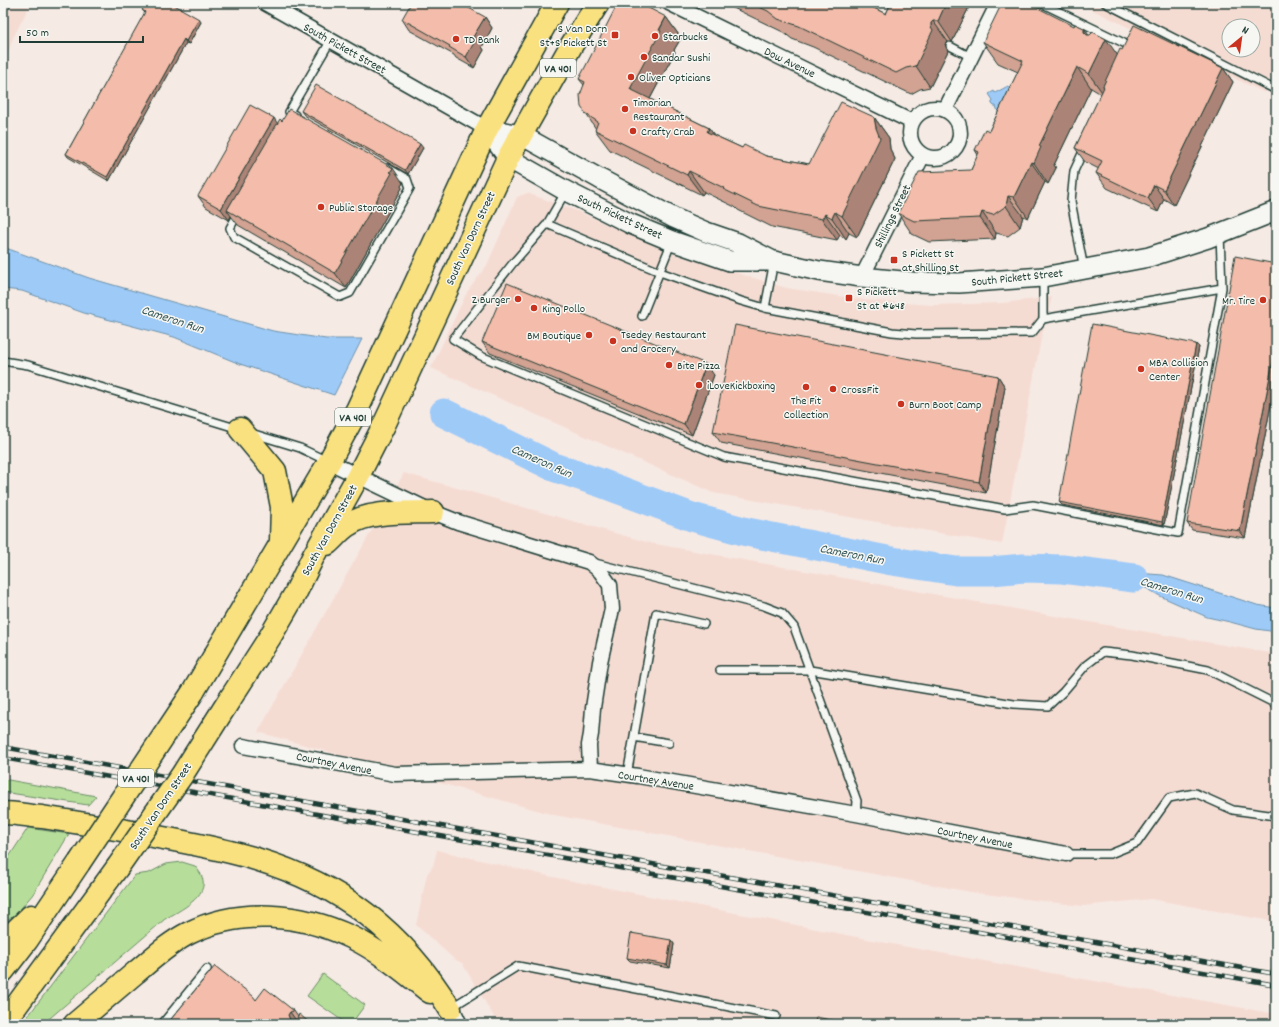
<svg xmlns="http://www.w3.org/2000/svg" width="1279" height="1027" viewBox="0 0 1279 1027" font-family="Dekko,sans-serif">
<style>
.built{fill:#f5dcd3;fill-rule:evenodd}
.green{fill:#b6de9a;stroke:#6a8e67}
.water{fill:#9ecaf8;stroke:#6b92aa}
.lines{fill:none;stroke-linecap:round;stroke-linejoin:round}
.stream{stroke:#6b92aa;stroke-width:5}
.river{stroke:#9ecaf8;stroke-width:29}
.lane-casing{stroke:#1f3d34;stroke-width:10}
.street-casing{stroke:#1f3d34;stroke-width:17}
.secondary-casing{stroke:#1f3d34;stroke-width:22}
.primary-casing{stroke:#1f3d34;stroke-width:25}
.lane{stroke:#f6f6f2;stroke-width:7}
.street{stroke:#f6f6f2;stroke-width:14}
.secondary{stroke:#f6f6f2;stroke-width:19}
.primary{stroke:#fae180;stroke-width:22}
.rail-casing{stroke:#1f3d34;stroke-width:4.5}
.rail{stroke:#f6f6f2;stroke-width:3;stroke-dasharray:9;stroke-linecap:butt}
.primary-bridge-casing{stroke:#1f3d34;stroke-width:25;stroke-linecap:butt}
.primary-bridge{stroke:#fae180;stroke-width:22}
.wall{fill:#d2a292;stroke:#1f3d34}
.shaded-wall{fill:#ab8477;stroke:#1f3d34}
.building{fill:#f4bcaa;stroke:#1f3d34}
.poi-dot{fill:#c8321e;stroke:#f6f6f2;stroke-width:1.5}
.labels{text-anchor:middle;stroke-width:3;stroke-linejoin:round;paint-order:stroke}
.shield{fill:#f6f6f2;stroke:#60746d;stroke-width:1}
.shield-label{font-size:11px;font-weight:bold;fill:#1f3d34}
.poi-label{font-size:12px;fill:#1f3d34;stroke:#f6f6f2;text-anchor:start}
.street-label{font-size:12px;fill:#1f3d34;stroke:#f6f6f2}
.water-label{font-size:13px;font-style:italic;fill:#38595b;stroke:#f6f6f2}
</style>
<rect width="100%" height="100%" fill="#f6eae4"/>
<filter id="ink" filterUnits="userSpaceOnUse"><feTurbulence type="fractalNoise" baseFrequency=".025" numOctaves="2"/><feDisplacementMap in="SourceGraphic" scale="8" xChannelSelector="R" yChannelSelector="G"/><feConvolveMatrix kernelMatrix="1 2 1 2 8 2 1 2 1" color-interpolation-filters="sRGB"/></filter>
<g filter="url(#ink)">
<path class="built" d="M3,3H31L13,38L3,67Z
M1078,3H1276V58L1265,93ZM1229,26H1253V50H1229Z
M527,193L577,211L674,254L787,288L865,300L932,305L1002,303L1052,297L1041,339L1002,544L713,493L431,368L467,292L487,265L517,197Z
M404,473L650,543L1049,615L1276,654V922L1151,899L1083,906L976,893L554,815L258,732Z
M437,850L553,877L897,945L1276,1014V1024H498L462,963L454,959L416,925L427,874L433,866Z"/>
<path class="green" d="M3,779L96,796L88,805L3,792Z
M28,828L69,834L33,894L17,913L3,924V866Z
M182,862L195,866C197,869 201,873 202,877C210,896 179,911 165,919L43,1024H22L135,875L149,873L166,864Z
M323,974L365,1005L351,1024H347L307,996Z"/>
<path class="water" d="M1008,86L1010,89L1008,109L998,112L996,106H994L992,104V102L993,100L989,94L994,91L995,93Z
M3,247L89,278L273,331L326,339H362L334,395L240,364L174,337L84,313L22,291L3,289Z
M1121,572L1163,575L1257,605L1276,608V635L1270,631L1256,629L1230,622L1207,617L1160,596L1144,587L1134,583L1120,582L1096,574Z"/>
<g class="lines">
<path class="stream" d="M3,14L9,3"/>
<path class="river" d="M444,413L556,468L601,483L692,517L747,532L892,561L956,571H991L1024,568L1062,569L1134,578"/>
<g class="lane-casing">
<path id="lane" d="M1041,3L1132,47
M1105,3L1276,90
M950,46L971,57
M295,115L289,112L331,40
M239,212L230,228L234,237L340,297L350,293L410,188L407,179L388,168
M547,224L566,191
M1220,234L1222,288L1043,319L1032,333L916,334L892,332L765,308L741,301L660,272L547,224L513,263L453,339L481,356L724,457L1005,509L1033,505L1178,533L1222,288
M1084,269L1071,201L1074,171L1085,147
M1043,277V319
M765,308L774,261
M642,316L672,241
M3,361L28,365L239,429
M251,433L300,448L327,461
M595,563L764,606L782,613L794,627L857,801L856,814
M720,670H810L1014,704L1048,706L1063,692L1086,665L1103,652L1132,655L1208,670L1276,704
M634,737L669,743
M627,775L656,613L704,624
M1066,854H1110L1137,843L1169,798L1195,793L1233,810L1276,816
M452,1007L518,966L776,1016
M162,1024L207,969"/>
</g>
<g class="street-casing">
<path id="street" d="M265,3L487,129
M669,3L912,122
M910 133a25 25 0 1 1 50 0a25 25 0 1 1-50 0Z
M945,110L998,3
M862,277L923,155
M329,462L433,512L458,522L589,562L600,571L610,585L612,609L600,662L593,708L591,734L589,745L590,769
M243,746L395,774L590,769L638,776L856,814L1066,854"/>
</g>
<g class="secondary-casing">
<path id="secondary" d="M487,129L508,158L566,191L631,224L672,241L730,261H774L819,271L862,277L912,282L959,283L1043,277L1149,257L1208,238L1276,211
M487,129L521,135L600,179L674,218L706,232L738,243L771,260
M450,1009L457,1024"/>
</g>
<g class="primary-casing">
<path id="primary" d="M240,429L275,471L282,507L281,540
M327,544C334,538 340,530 348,525C369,510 409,513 433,512
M193,692L329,462L357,410L487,129L557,3
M230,699L270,637L295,594L314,555L358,476L384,425L508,158L571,46L598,3
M3,813C16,813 29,816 42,817C74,822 106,827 138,833C177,841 217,847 256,859C342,885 403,932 450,1009
M3,943L31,916
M3,971L27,940L79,863
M3,1024L117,868
M75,1024C95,1007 115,990 135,973C152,959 169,943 189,933C239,908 300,913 351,937C380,951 405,972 430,992"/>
</g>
<use href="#lane" class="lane"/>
<use href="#street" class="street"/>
<use href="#secondary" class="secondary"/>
<use href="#primary" class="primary"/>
<g class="rail-casing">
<path id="rail" d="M3,747L680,869L713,874L1276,974
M3,758L1276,985"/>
</g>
<use href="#rail" class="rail"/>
<g class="primary-bridge-casing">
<path id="primary-bridge" d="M79,863L193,692
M117,868L182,775L230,699"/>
</g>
<use href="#primary-bridge" class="primary-bridge"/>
</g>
<path class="wall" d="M723,3H864L886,14L891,3H971L952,42H948L945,44L946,47L948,51L930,87L920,89L911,94L813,47L792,39L783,32Z
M142,10L201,22L189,44L186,43L109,181L68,157L66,154L145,13Z
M485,17L492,28L482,47L484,50L474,68L456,58L454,55L409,30L402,19Z
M666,17L681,38L674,50L675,52L650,99L709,128L714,135L742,148L766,156L809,164L874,117L889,138L890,149L895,159L857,237L849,233L846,239L840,235L837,240L772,227L738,210L735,207L704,192L702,195L610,150L595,130L596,129L586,114L584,85L579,79Z
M1089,35L1117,55L1122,50L1223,68L1233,82L1174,205L1164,199L1158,212L1107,188L1096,173L1099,169L1085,162L1075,148L1101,94L1091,88L1054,165L1056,168L1048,184L1045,182L1028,218L1023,216L1020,227L1008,236L996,233L995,239L929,242L912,234L898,213L971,170L978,155L975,150L989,131L1018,72L998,63L983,42Z
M301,111L423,148L408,174L304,115Z
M277,123L403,183L401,186L402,188L346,288L238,225L231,216L229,220L206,207L198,196Z
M1276,264V379L1245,538L1192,530L1187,523Z
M482,342L714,375L692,435L490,353Z
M1199,347L1164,525L1062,505L1059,502Z
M998,376L1005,387L986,493L721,443L713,432Z
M671,940L674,944L670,968L630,961L627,958Z
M256,1000L294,1011L298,1017L311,1024H167Z"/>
<path class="shaded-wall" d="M946,3H971L952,42L938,21Z
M485,17L492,28L482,47L484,50L474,68L466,57L473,37Z
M666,17L681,38L674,50L675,52L644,110L630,89Z
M199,19L201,22L189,44L186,41Z
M933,21L948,42L945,44L946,47L948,51L930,87L916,66L931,27V23Z
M1084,28L1098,49L1084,32Z
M184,39L186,43L109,181L107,177Z
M1106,39L1121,60L1103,86L1106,91L1104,95L1089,74Z
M1077,67L1091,88L1054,165L1056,168L1048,184L1034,163L1039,146Z
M1223,68L1233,82L1174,205L1164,190Z
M874,117L889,138L890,149L895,159L857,237L842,216L876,128Z
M274,118L281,129L227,210L231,216L229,220L221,209Z
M709,128L724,149L707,132Z
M420,144L423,148L408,174L405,170Z
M1031,162L1045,182L1028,218L1014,197Z
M393,168L403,183L401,186L402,188L346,288L335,273Z
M689,171L704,192L702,195L687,175Z
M1154,185L1164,199L1158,212L1148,198Z
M1008,196L1023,216L1020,227L1006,206Z
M835,212L849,233L846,239L832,218Z
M982,212L996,233L995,239L980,218Z
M825,214L840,235L837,240L822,219Z
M1196,344L1199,347L1164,525L1162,522Z
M1276,345V379L1245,538L1240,531Z
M706,364L714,375L692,435L684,424Z
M998,376L1005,387L986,493L979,482Z
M671,940L674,944L670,968L667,965Z
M290,1012L295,1019L293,1022L290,1020L288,1015Z"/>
<path class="building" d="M147,3H171L199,19L186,41L184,39L107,177L66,154L145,12L142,10Z
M411,3H460L485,17L473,37L476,39L466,57L449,47L450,46L402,19Z
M618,3H639L666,17L659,30L661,31L630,89L709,128L707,132L742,148L744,145L766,156L809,164L841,102L874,117L876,128L880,138L842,216L835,212L832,218L825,214L822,219L758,206L723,189L724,188L689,171L687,175L595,130L598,122L586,114L581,107L580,95L585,82L579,79Z
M751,3H864L886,14L891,3H946L938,21H933L931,23V27L933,30L916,66L906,68L896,73L799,26L778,19L768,11Z
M1002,3H1028L1074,26L1075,24L1084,28V32L1087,35H1090L1093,32L1106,39L1089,74L1077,67L1039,146L1041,147L1034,163L1031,162L1014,197L1008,196L1006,206L993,215L982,212L980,218L914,221L898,213L919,172L971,170L979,152L975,150L985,129L989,131L1023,61L983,42Z
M1134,25L1223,68L1164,190L1154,185L1148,198L1096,173L1102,161L1075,148L1104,87L1103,86L1120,49L1122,50Z
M316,85L420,144L405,170L301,111Z
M250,105L274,118L221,209L198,196Z
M289,109L393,168L390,172L392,173L335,273L227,210L280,119L282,121Z
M1235,256L1276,264V345L1240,531L1187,523Z
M507,283L706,364L684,424L482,342Z
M1092,324L1196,344L1162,522L1059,502Z
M735,325L998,376L979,482L713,432Z
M631,933L671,940L667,965L627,958Z
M215,966L253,996L256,1000L265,988L294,1011L290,1012L288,1015L290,1020L294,1021L296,1020L298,1017L299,1014L311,1024H167Z
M816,1017L852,1024H815Z"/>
</g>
<g class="poi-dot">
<rect x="611" y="31" width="8" height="8" rx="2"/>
<circle cx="655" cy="36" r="4"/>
<circle cx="456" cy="39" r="4"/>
<circle cx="644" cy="57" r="4"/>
<circle cx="631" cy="77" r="4"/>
<circle cx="625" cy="109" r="4"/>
<circle cx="633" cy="131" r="4"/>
<circle cx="321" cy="207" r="4"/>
<rect x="890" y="256" width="8" height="8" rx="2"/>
<rect x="845" y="294" width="8" height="8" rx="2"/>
<circle cx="518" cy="299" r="4"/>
<circle cx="1263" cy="300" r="4"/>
<circle cx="534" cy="308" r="4"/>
<circle cx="589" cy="335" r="4"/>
<circle cx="613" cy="341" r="4"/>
<circle cx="669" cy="365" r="4"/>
<circle cx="1141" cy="369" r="4"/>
<circle cx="699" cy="385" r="4"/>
<circle cx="806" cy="387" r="4"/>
<circle cx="833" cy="389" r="4"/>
<circle cx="901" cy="404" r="4"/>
</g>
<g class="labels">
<g class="shield">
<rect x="540" y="59" width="36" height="18" rx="3"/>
<rect x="335" y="408" width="36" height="18" rx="3"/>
<rect x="118" y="769" width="36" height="18" rx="3"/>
</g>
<g class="shield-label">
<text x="558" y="72">VA 401</text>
<text x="353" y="421">VA 401</text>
<text x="136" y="782">VA 401</text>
</g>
<g class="poi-label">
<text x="607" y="32" text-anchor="end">S Van Dorn<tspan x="607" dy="14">St+S Pickett St</tspan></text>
<text x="663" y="40">Starbucks</text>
<text x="464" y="43">TD Bank</text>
<text x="652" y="61">Sandar Sushi</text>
<text x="639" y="81">Oliver Opticians</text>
<text x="633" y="106">Timorian<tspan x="633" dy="14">Restaurant</tspan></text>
<text x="641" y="135">Crafty Crab</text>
<text x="329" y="211">Public Storage</text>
<text x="902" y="257">S Pickett St<tspan x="902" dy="14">at Shilling St</tspan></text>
<text x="857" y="295">S Pickett<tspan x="857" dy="14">St at #648</tspan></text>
<text x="510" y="303" text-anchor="end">Z Burger</text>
<text x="1255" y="304" text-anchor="end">Mr. Tire</text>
<text x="542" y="312">King Pollo</text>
<text x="621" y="338">Tsedey Restaurant<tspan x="621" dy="14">and Grocery</tspan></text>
<text x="581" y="339" text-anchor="end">BM Boutique</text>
<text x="1149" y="366">MBA Collision<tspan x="1149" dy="14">Center</tspan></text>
<text x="677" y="369">Bite Pizza</text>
<text x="707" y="389">iLoveKickboxing</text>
<text x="841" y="393">CrossFit</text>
<text x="806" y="404" text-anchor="middle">The Fit<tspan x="806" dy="14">Collection</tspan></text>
<text x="909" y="408">Burn Boot Camp</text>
</g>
<g class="street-label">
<text transform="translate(345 48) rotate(29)" y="4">South Pickett Street</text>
<text transform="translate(790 62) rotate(26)" y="4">Dow Avenue</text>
<text transform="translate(620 216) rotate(25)" y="4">South Pickett Street</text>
<text transform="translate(892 216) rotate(-64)" y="4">Shillings Street</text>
<text transform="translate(470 238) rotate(-65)" y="4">South Van Dorn Street</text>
<text transform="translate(1017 277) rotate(-6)" y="4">South Pickett Street</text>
<text transform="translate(329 530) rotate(-61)" y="4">South Van Dorn Street</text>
<text transform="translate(334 763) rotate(11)" y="4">Courtney Avenue</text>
<text transform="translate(656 780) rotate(9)" y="4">Courtney Avenue</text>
<text transform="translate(160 806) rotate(-56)" y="4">South Van Dorn Street</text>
<text transform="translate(975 837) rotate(11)" y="4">Courtney Avenue</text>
</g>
<g class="water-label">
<text transform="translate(173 318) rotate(18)" y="5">Cameron Run</text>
<text transform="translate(542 460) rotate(24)" y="5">Cameron Run</text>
<text transform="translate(852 553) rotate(11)" y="5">Cameron Run</text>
<text transform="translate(1172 589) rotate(17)" y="5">Cameron Run</text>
</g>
</g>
<rect width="1279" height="1027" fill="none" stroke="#f6f6f2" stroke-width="16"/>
<rect x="8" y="8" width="1263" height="1011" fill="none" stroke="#1f3d34" stroke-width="1.5" filter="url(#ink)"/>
<g transform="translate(1241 38) rotate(29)"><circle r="19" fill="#f6f6f2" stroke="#a0aca6"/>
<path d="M0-3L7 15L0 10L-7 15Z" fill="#c8321e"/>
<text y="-6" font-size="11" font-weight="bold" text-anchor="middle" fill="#1f3d34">N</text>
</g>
<path d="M20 36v6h123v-6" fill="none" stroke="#1f3d34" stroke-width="2"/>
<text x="26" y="36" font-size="12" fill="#1f3d34" stroke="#f6f6f2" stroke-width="3" paint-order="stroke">50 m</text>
</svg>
